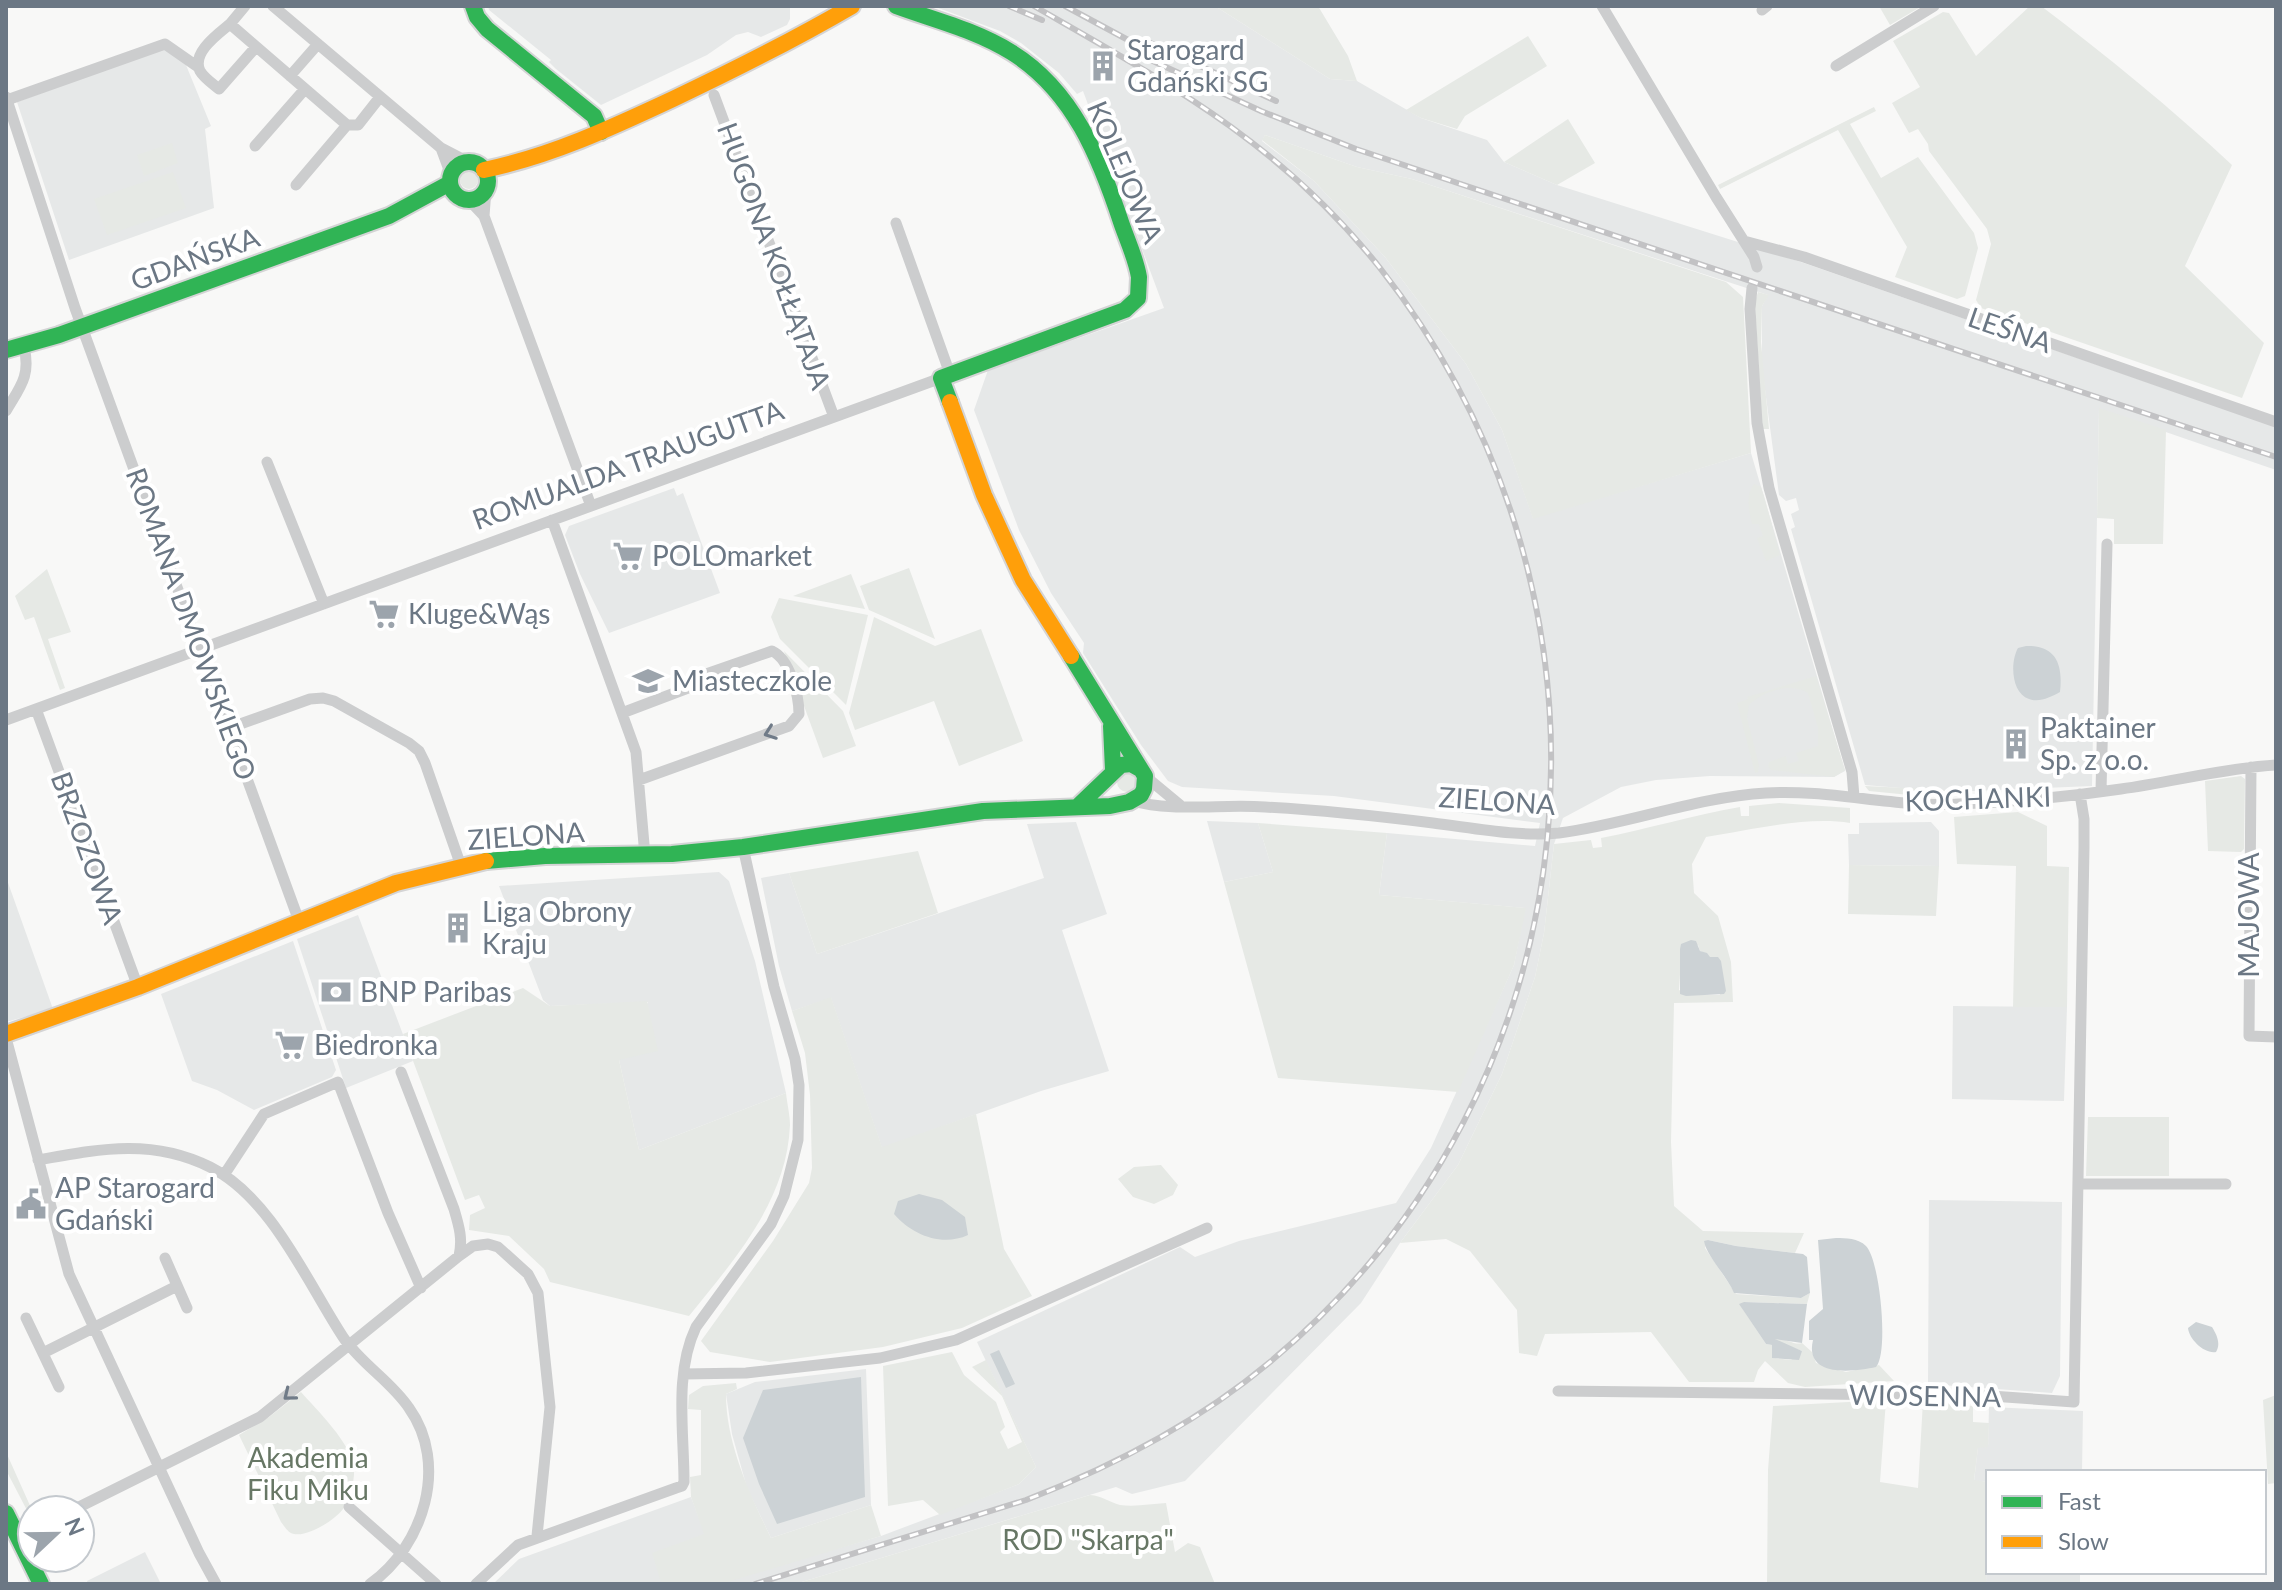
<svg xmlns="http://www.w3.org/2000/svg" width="2282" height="1590" viewBox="0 0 2282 1590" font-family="Lato,sans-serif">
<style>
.built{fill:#e6e8e8}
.green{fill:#e6e9e5;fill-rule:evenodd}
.water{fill:#ccd2d5}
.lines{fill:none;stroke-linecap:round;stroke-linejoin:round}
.fast-casing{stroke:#d4d4d5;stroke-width:20}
.slow-casing{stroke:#d4d4d5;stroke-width:20}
.street{stroke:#cccdce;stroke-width:11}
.fast{stroke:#30b455;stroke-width:16}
.slow{stroke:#ff9f0a;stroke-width:16}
.rail-casing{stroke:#c2c2c4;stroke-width:6}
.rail{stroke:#fff;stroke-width:3;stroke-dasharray:9;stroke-linecap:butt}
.oneway{stroke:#707b88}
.labels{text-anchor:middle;stroke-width:8;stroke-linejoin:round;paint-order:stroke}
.poi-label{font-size:28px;fill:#6b7784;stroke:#fff;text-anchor:start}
.street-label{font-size:28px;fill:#6b7784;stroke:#fff}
.park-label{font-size:28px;fill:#677765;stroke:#fff}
</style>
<rect width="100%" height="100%" fill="#f8f8f7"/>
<path class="built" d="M488,6H790V19L787,25L761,37L748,32L736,35L707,55L601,105L556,69L549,62L551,60L489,10Z
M933,6H1215L1330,79L1357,81L1421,118L1487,140L1504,162L1557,185L1801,262L2276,427V470L2099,409L2092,786L1948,792L1865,785L1791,529L1795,527L1791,514L1799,510L1796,498L1786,501L1779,495L1762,367V306L1768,295L1412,179L1357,167L1265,135L1262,141L1314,181L1385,257L1466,364L1502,430L1533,518L1751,453L1845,771L1834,777L1710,776L1656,780L1621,787L1563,818L1554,844L1544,933L1535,977L1502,1074L1458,1165L1400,1243L1361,1303L1185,1481L1132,1494L1116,1487L795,1584H713L881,1536L1019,1484L1036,1467L977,1342L1180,1247L1195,1257L1239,1241L1396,1203L1431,1148L1514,965L1525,908L1379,895L1387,833L1535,846L1540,823L1334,796L1182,787L1168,781L1141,745L1083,653L1084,643L1051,593L1019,530L974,410L988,370L1164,308L1083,91L1077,94L1059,73L1021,43L1000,31Z
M165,48L186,65L211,126L205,129L214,208L69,260L17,102Z
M674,488L677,496L683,493L720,593L609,633L580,574L565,535L569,526Z
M1207,821L1258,823L1273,872L1224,882Z
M1076,822L1107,914L1062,930L1109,1071L1041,1091L882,1148L831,998L792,1011L779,966L761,878L789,873L817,954L1044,878L1027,824Z
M1931,822L1939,831V866L1849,865L1848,834H1859V823Z
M719,872L729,881L755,961L786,1093L639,1150L619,1060L648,1002L550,1006L543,1000L499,886Z
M6,877L53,1009L6,1022Z
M358,915L413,1061L346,1088L297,939Z
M293,941L336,1070L332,1077L254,1110L217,1090L192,1081L161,994Z
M1953,1006L2067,1007L2064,1101L1952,1099Z
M1929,1200L2062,1202L2060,1376L2052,1393L1928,1384Z
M866,1369L871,1505L771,1538L747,1488L732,1434L726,1394L755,1382Z
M1989,1407L2083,1411L2082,1472H1988V1572H2080V1584H1986L1988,1482L1974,1481L1978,1447H1988Z
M691,1497L705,1534L662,1582L493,1584L519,1559Z
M145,1552L161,1584H88L87,1581Z"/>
<path class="green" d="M1215,6H1318L1348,56L1357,81L1330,79Z
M1879,6H1922L1890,25Z
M2030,6H2041C2107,56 2171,108 2232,165L2185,266L2264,343L2242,398L1981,308L1976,300L1991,244L1987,229L1929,151L1928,144L1918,129L1909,133L1892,103L1920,87L1893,41L1943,12L1949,13L1976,56Z
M1528,36L1547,66L1465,116L1457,129L1421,118L1406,110Z
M1874,107L1876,111L1850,124L1881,178L1918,157L1974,233L1978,248L1965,296L1957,299L1895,277L1907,247L1838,130L1720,189L1718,185Z
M1568,119L1595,163L1557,185L1504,162Z
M1265,135L1357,167L1412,179L1726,282L1743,297L1751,453L1533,519L1502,430L1466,364L1385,257L1314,181L1262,140Z
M172,143L178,163L144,176L137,155Z
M460 180a9 9 0 1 1 18 0a9 9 0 1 1-18 0Z
M173,172L186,208L107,235L94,199Z
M1758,292L1769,295L1762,306L1761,342L1769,429H1762L1755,301Z
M2099,408L2166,430L2163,544H2114V519L2097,518Z
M1754,484L1761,487L1764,496L1780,555L1766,561L1757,538L1763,536L1759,524H1752C1749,509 1745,497 1754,484Z
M909,568L935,639L869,610L860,586Z
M47,569L71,632L48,639L65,688L60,690L34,617L25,620L15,596Z
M851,574L865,609L793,596Z
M779,598L868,615L846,705L780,639L771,617Z
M874,617L935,646L981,629L1023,741L959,766L934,701L855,730L849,713Z
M784,651L843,711L856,746L823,758Z
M1816,676L1845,770L1834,777L1771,770L1768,766L1769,762L1786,756L1788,764L1799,761L1796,753L1818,746V728L1808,693C1791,682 1763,691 1749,705L1747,718L1759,765L1758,772L1755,773L1737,703L1748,699L1747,697Z
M1117 782a10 10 0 1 1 20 0a10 10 0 1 1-20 0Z
M2241,776L2245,779L2244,849L2241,852L2208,851L2205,781Z
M1865,786L1968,791L1966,795L1930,797L1869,791Z
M1779,803L1850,808V823C1806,816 1750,830 1706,837L1692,864L1694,893L1718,916L1731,962L1733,1002L1674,1003L1671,1142L1674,1206L1703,1231L1804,1233L1795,1253L1736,1246L1708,1240L1705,1248L1736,1294L1801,1298L1810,1293L1807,1304L1744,1302L1742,1308L1766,1344L1772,1345L1775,1358L1791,1360L1802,1351L1776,1341L1775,1339C1785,1337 1794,1346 1802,1343L1812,1352L1816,1363L1846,1372L1879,1365L1894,1381L1805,1387L1788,1383L1765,1361L1758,1370L1754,1382H1689L1651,1332L1545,1334L1537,1356L1519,1353L1517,1310L1470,1251L1446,1239L1400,1243L1458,1165L1502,1074L1535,977L1544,933L1554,844L1591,840L1593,848L1602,847L1601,838C1648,829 1693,815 1740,807L1741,816H1749V806ZM1682,944L1698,945L1700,951C1715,956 1716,980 1720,995H1689L1679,990Z
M2018,812L2047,826V866L2069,867L2067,1007H2013L2016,866L1957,864L1954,817Z
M1258,823L1387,833L1379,895L1526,908L1514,965L1458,1092L1278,1078L1224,882L1273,872Z
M918,851L938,913L817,954L789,873Z
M1849,865L1939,866L1936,916L1848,914Z
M523,988L550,1006L647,1001L658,1051L619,1060L639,1150L786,1093C787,1103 790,1115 790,1125C787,1201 734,1260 689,1316L550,1282L544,1269L509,1236L469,1230L470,1215L485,1208L479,1195L465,1200L403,1034Z
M831,997L882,1147L976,1114L1004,1249L1032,1296L962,1328L883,1347L770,1362L710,1352L701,1341L773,1241L809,1183L812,1168L810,1095L805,1053L792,1011Z
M2088,1117H2169V1176H2086Z
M1161,1165L1178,1185L1173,1195L1154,1204L1133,1197L1118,1179L1134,1167Z
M952,1352L964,1375L996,1402L1005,1427L1000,1432L1008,1449L1022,1442L1002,1396L972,1367L986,1360L1036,1467L1019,1484L940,1515L923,1500L888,1506L883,1366Z
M736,1383L737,1389L726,1394C726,1444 750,1494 771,1538L871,1505L881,1536L721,1584H656L661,1582L652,1553L704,1534L691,1497L690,1477L701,1475V1410L688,1409L689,1395L703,1386Z
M301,1392C316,1409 352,1444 354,1468C355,1479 350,1501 343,1509C335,1520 308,1537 294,1534C288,1533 285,1527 281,1522L239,1435L269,1417Z
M2276,1395V1483L2268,1484L2263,1400Z
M1886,1400L1880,1482L1918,1488L1923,1401L1973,1406V1422L1989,1423L1988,1447L1978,1448L1974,1480L1988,1482L1986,1584H1767L1768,1470L1773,1406Z
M6,1452L32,1510V1520L6,1470Z
M1090,1495C1102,1496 1109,1502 1120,1505C1135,1507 1151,1504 1166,1503L1175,1552L1188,1543L1200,1547L1215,1584H795Z"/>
<path class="water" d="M2026,646C2057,645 2063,666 2060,692C2051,697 2039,703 2029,699C2011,693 2010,662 2018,648Z
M1691,940L1696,941L1700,951L1707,953L1710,957H1718L1721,961L1726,991L1724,994L1686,996L1680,994V949L1681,944Z
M919,1194L942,1200L965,1217L968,1235C942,1247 912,1235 894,1214L898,1201Z
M1836,1238C1846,1238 1858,1238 1866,1246C1880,1260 1889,1353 1876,1367C1853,1372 1804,1378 1813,1340H1809V1321L1823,1309L1818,1240Z
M1708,1240L1736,1246L1803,1254L1807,1257L1810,1293L1801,1298L1734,1293C1727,1276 1707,1257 1704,1241Z
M1744,1302L1807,1304L1802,1343L1775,1339L1802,1351L1799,1360L1772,1358V1345L1766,1344L1739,1304Z
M2196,1322L2212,1327C2217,1335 2221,1344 2216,1352C2204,1354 2189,1339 2188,1328Z
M999,1350L1015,1384L1006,1388L990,1354Z
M861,1377L865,1497L777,1524L759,1484L743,1438L763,1390Z"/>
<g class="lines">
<g class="fast-casing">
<path id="fast" d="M473,6L477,17L487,29L594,116L601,132
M896,6C934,20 976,30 1011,52C1073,90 1100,158 1122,225C1128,242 1136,259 1139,277L1138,298L1125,310L941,378L950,402
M450 181a19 19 0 1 1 38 0a19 19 0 1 1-38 0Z
M6,350L59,335L389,216L450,183
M1111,726L1113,770
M1077,807L1121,765L1131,764L1140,769
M486,861L545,856L672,854L743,847L983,811L1110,806L1129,802L1141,795L1144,789L1145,776L1071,656
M6,1513L41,1584"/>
</g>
<g class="slow-casing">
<path id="slow" d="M484,170C551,156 611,128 673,99C734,70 794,40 852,6
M950,402L984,495L1023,580L1071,656
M6,1034L138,987L396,883L486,861"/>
</g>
<path class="street" d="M245,6L230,24L347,125H358L380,97
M273,6L441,148L468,162
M1602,6L1716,197L1754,257L1757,267
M1762,10L1767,6
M230,24C218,34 191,53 200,71C204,78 213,84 219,89L256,47
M1836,66L1934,6
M290,76L318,44
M714,95L834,417
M6,97L75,308L299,921
M7,100L165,44L198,67
M255,146L305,89
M441,148L451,175
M296,185L347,125
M486,189L484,216L591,506
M468,199L484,216
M896,223L950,374
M1744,241L1804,257L2276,422
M1752,288L1750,309L1757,423L1769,488L1852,772L1854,797
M6,411C20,387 31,376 24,347
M267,462L324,604
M552,520L636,752L645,856
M36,709L138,987
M622,713L688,688L689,680L772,651C790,659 799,696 799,714L789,726L639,780
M6,720L941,378
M229,728L310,699L323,698L334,701L409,743L419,751L425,763L461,866
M2251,767L2249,1036L2276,1037
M1145,776L1180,805
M2101,791L2107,544
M1133,801C1171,812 1223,804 1265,807C1321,810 1377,816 1433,823C1474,828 1518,837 1559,833C1629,824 1696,797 1766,793C1831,789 1894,808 1959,804C2013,802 2068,797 2121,789C2173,782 2224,768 2276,765
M6,1038L69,1274L199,1553L216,1584
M401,1072L454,1209C459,1226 463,1239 459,1256
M38,1160C99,1149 152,1138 210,1167C271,1197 307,1282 343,1337C361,1364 391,1381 409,1408C449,1464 424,1546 370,1584
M224,1175L264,1114L338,1082L388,1213L421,1288
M2078,1184H2226
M165,1258L187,1308
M26,1318L59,1387
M43,1353L177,1286
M684,1374L746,1373L880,1358L956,1340L1207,1228
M1558,1391L1991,1396L2074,1402L2084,847V819L2080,794
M349,1507L436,1584
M73,1510L260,1417L459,1256L473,1246L488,1244L498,1247L528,1274L538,1293L550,1407L537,1536
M476,1584L518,1545L676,1488L682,1486L684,1482C684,1431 674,1373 696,1327L771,1224L784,1196L798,1140L799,1085L795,1059L774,987L743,847"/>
<use href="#fast" class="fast"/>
<use href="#slow" class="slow"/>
<g class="rail-casing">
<path id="rail" d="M1009,6L1042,20
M1065,6L1156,55
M1148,42L1276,101
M1142,56L1261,111L1356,149L2276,457
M755,1584L1026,1500C1114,1466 1197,1423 1270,1362C1600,1087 1643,603 1380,268C1282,144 1168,83 1034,6"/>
</g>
<use href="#rail" class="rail"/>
</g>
<defs><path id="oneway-chevron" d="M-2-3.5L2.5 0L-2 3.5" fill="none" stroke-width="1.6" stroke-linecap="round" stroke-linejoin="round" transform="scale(2)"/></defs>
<g class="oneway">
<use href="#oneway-chevron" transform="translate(770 733) rotate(160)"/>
<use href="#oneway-chevron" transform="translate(289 1395) rotate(141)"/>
</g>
<defs>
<g id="building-bare" transform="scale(2.4)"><path d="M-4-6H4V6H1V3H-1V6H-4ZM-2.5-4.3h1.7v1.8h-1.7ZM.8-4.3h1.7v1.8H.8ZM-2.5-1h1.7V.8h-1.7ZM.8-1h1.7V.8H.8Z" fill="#9ca4ac" stroke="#fff" stroke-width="2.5" paint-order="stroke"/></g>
<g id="supermarket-bare" transform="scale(2.4)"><path d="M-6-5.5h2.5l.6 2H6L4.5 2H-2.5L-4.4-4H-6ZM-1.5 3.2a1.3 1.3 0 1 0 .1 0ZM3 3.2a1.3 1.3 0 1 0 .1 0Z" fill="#9ca4ac" stroke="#fff" stroke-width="2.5" paint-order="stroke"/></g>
<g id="school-bare" transform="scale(2.4)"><path d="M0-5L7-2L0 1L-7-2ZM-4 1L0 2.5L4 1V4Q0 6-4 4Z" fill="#9ca4ac" stroke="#fff" stroke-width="2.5" paint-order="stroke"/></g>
<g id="bank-bare" transform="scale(2.4)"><path d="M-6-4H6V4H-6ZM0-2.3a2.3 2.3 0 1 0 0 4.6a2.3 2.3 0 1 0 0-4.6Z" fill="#9ca4ac" stroke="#fff" stroke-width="2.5" paint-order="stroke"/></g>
<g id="civic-bare" transform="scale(2.4)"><path d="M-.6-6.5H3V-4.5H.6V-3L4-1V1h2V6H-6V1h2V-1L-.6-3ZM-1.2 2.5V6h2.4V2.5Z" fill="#9ca4ac" stroke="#fff" stroke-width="2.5" paint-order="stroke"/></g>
</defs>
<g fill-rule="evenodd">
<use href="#building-bare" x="1103" y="66"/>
<use href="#supermarket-bare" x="628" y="556"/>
<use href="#supermarket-bare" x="384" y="614"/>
<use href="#school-bare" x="648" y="681"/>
<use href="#building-bare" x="2016" y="744"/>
<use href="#building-bare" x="458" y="928"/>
<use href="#bank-bare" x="336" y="992"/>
<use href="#supermarket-bare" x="290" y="1045"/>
<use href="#civic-bare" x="31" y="1204"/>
</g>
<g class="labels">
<g class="poi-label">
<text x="1127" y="60">Starogard<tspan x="1127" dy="32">Gdański SG</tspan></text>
<text x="652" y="566">POLOmarket</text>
<text x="408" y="624">Kluge&amp;Wąs</text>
<text x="672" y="691">Miasteczkole</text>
<text x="2040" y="738">Paktainer<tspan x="2040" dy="32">Sp. z o.o.</tspan></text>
<text x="482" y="922">Liga Obrony<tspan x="482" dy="32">Kraju</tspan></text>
<text x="360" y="1002">BNP Paribas</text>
<text x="314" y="1055">Biedronka</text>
<text x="55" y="1198">AP Starogard<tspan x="55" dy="32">Gdański</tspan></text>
</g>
<g class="street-label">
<text transform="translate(1125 172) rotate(67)" y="10">KOLEJOWA</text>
<text transform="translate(774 256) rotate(70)" y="10">HUGONA KOŁŁĄTAJA</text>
<text transform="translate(195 259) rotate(-20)" y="10">GDAŃSKA</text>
<text transform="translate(2010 330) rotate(19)" y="10">LEŚNA</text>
<text transform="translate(628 465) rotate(-20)" y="10">ROMUALDA TRAUGUTTA</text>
<text transform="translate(191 624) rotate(70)" y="10">ROMANA DMOWSKIEGO</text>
<text transform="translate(1978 799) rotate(-2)" y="10">KOCHANKI</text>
<text transform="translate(1497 801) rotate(4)" y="10">ZIELONA</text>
<text transform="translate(526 836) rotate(-4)" y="10">ZIELONA</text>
<text transform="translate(87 848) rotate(70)" y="10">BRZOZOWA</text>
<text transform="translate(2249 915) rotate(-90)" y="10">MAJOWA</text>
<text transform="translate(1925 1396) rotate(1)" y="10">WIOSENNA</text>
</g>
<g class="park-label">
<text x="308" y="1468">Akademia<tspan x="308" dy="32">Fiku Miku</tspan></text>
<text x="1088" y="1550">ROD "Skarpa"</text>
</g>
</g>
<rect width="2282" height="1590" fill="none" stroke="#6b7784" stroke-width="16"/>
<rect x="1986" y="1470" width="280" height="104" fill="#ffffff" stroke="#c4c9ce" stroke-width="2"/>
<rect x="2002" y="1496" width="40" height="12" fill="#30b455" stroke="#c4c9ce" stroke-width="2"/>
<text x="2058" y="1510" font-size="24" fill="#6b7784">Fast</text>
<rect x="2002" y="1536" width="40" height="12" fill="#ff9f0a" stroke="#c4c9ce" stroke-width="2"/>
<text x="2058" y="1550" font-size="24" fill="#6b7784">Slow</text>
<g transform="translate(56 1534) rotate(68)"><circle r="38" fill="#ffffff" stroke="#c4c9ce" stroke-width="2"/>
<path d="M0-6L14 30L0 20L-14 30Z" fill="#9ca4ac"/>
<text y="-12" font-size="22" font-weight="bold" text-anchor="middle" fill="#6b7784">N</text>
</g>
</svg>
